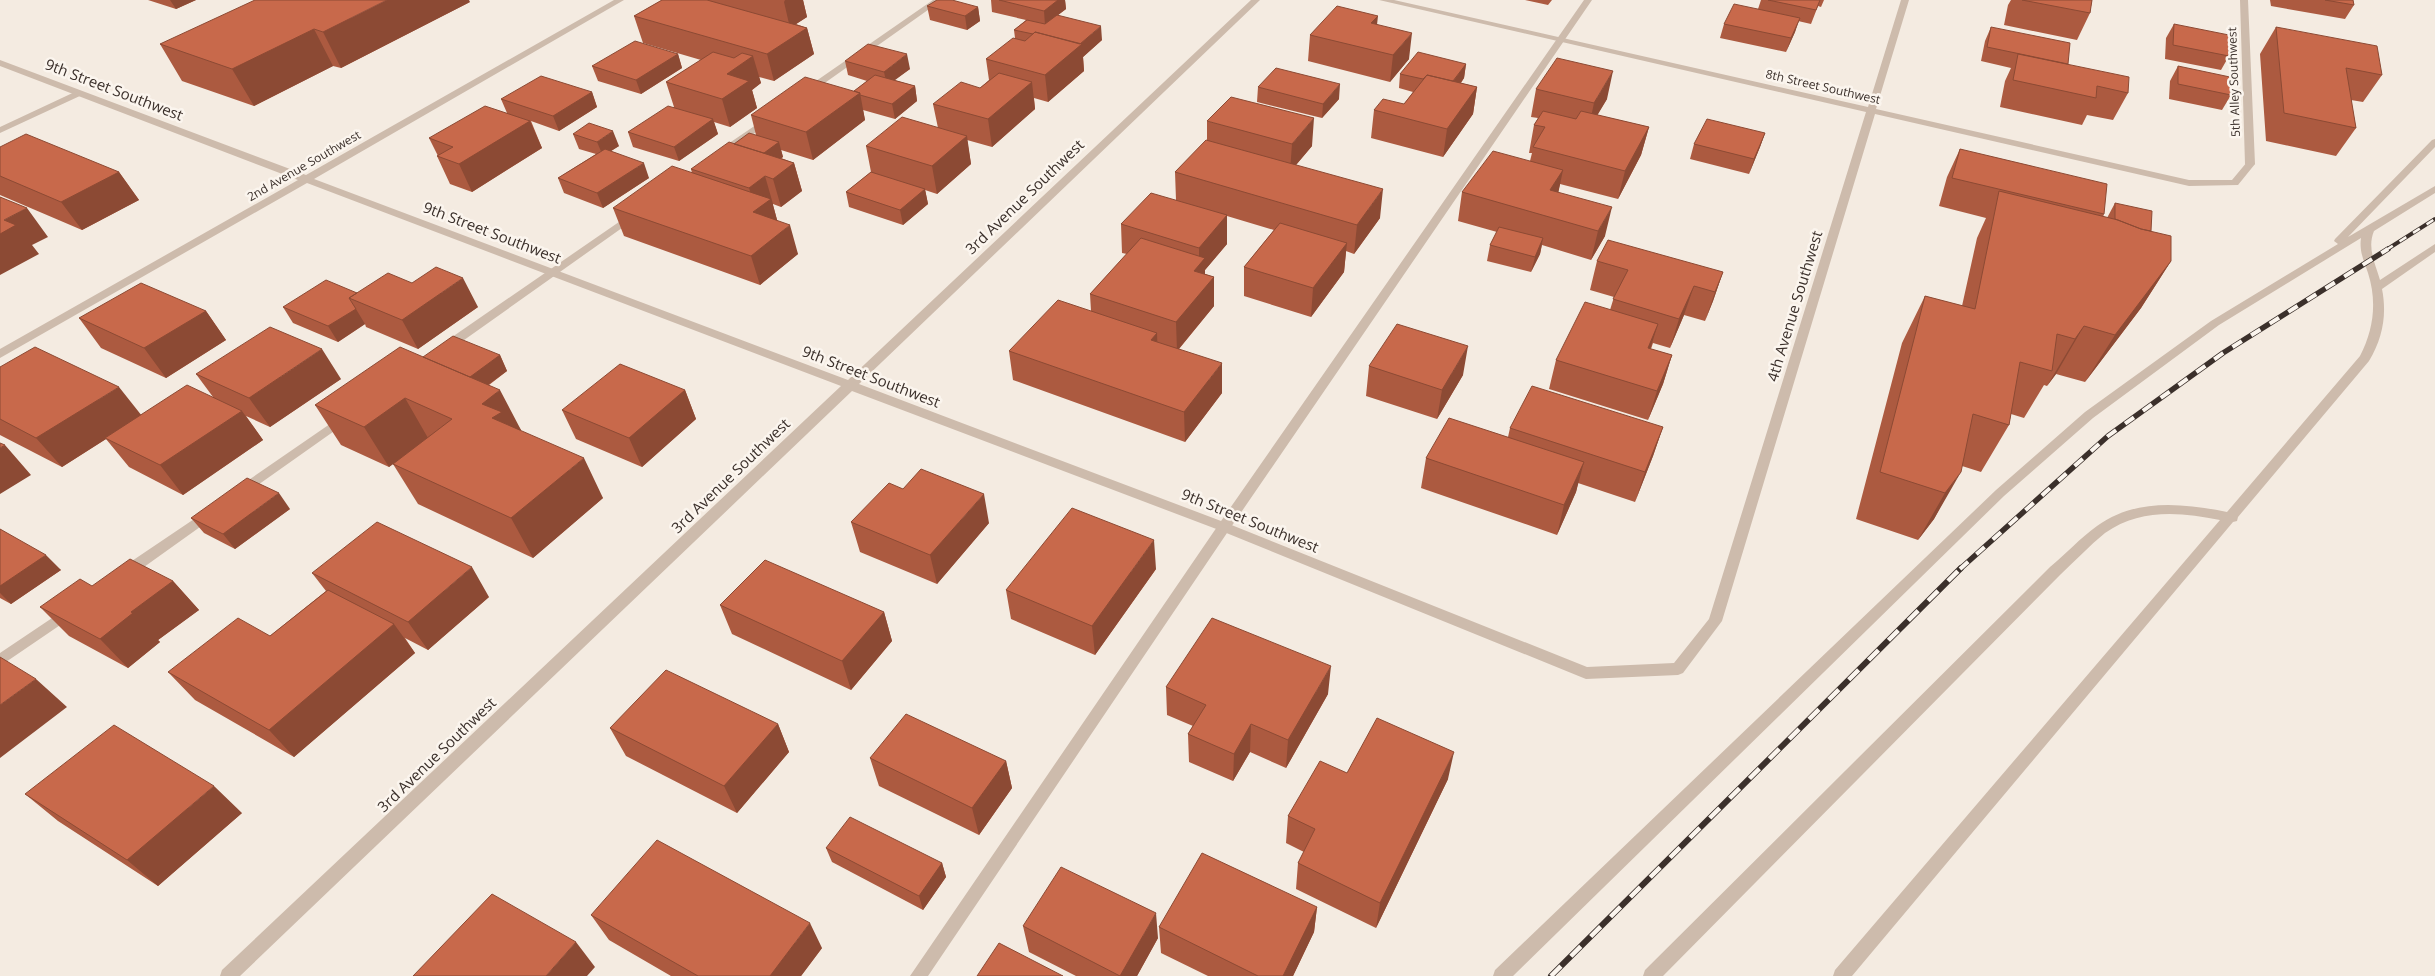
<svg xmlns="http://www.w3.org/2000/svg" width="2435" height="976" viewBox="0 0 2435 976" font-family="'Open Sans',sans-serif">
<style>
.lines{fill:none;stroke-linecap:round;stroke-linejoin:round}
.service{fill:#cdbbac;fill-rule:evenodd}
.minor{fill:#cdbbac;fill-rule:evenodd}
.rail-far2-casing{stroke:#3b302b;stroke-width:4}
.rail-far1-casing{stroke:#3b302b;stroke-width:5.5}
.rail-casing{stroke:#3b302b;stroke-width:6}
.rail-far2{stroke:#fbf5ee;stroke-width:2.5;stroke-dasharray:8;stroke-linecap:butt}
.rail-far1{stroke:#fbf5ee;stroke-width:4;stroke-dasharray:11;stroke-linecap:butt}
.rail{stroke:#fbf5ee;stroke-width:4.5;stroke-dasharray:14;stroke-linecap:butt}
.wall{fill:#ac5a40}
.shaded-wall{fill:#8c4a34}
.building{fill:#c8694b;stroke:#8c4a34}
.labels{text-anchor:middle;stroke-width:5;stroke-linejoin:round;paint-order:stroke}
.far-street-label{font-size:12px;fill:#3b302b;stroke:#fbf5ee}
.street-label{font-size:15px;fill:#3b302b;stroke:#fbf5ee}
</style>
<rect width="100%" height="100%" fill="#f4ebe1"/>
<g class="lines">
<path class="service" d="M933,0H942L812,92H806V88Z
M1584,0H1592L1229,530L928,976H910L1219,524Z
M2240,0H2248L2255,164L2250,167L2245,164Z
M79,90L83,93L82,95L0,133V127Z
M769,116L772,117V121L725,154H719V150Z
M2435,139V147L2348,237L2435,186V193L2374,231C2367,248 2375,263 2380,280L2435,244V252L2382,289C2387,314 2383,338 2369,361L2238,517L2237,521L2233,522L1852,976H1833L1835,970L2220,520C2181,512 2140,508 2105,533C2089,546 2075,561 2060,575L1663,976H1643L1645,970L2050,567C2066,554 2080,538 2097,526C2136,498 2182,503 2227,512L2360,356C2374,329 2377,301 2368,273C2364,261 2359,251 2361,238L2219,325L2093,418L2004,496L1513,976H1493L1495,970L1996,490L2085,412L2211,321L2338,244L2334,241L2335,239L2432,140Z
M632,213L637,216L636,218L450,350H442L440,347L442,344Z
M343,415L349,419L347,422L245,494H237L235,491L237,488Z
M209,509L214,511L215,514L214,517L130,577H120L118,573L120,569Z
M67,608L72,609L74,613L72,617L0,666V653Z"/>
<path class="minor" d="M614,0H624L314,179L848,380L1251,0H1260L859,384L1229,524L1587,667L1674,663L1709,619L1866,112L1379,0H1394L1868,107L1901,0H1909L1876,109L2189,180H2232L2247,162H2253L2255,164L2238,185L2189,186L1875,114L1722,621L1683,673L1678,675L1586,679L1581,677L1219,530L852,391L240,976H220L222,970L841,386L307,183L0,358V349L298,180L0,66V60L306,175Z"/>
<g class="rail-far2-casing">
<path id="rail-far2" d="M2386,250L2435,219"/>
</g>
<g class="rail-far1-casing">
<path id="rail-far1" d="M1960,569L2108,436L2223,353L2388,249"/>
</g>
<g class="rail-casing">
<path id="rail" d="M1551,976L1961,568"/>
</g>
<use href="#rail-far2" class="rail-far2"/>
<use href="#rail-far1" class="rail-far1"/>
<use href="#rail" class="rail"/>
</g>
<path class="wall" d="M148,0H196L176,9Z
M662,0H803L807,17L796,24L807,28L814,54L774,81L759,77L761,83L752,90L757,108L730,127L714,122L718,134L679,161L633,147L628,132L674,107L666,82L701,60L643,43L634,16Z
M991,0H1065L1066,9L1058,15L1102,40L1083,57L1084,71L1048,102L1034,98L1035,109L992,147L967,140L971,164L937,194L925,190L928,204L903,225L849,207L846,192L871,172L866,146L938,128L933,104L980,88L989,80L986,59L1015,38L1014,30L1026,20L992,12Z
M1525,0H1552L1548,5Z
M1761,0H1824L1821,7L1818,6L1811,24L1798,21L1795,32L1786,52L1720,38L1724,24L1758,9Z
M2011,0H2092L2090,13L2077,40L2004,25L2008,5Z
M2270,0H2353L2354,5L2345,19L2271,6Z
M470,2L341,68L333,66L254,106L182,81L160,44Z
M927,6L978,7L980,21L967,30L930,20Z
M1377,24L1409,59L1390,82L1308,61L1310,35Z
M2174,24L2229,56L2221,70L2165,59L2166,38Z
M1991,27L2067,64L2128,93L2113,120L2087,115L2082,125L2000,107L2005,81L2011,68L1981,61L1985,41Z
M2276,27L2382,75L2363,102L2351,100L2356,128L2336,156L2266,141L2260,54Z
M678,54L682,68L641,94L598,81L592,66Z
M845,61L910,69L894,80L915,86L917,101L895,119L863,110L865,120L813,160L781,150L783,157L781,158L794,163L802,191L781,207L773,204V205L777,220L798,254L760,285L624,236L613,208L692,173L691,169L734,144L756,135L751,115L854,91L867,81L848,75Z
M1466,64L1464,78L1461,83L1477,87L1473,114L1443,157L1371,138L1374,110L1404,104L1413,92L1399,88L1400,74Z
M2178,66L2231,95L2222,110L2169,99L2170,81Z
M1258,87L1339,99L1322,118L1257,102Z
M1536,89L1607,99L1597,115L1649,127L1641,155L1618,199L1560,184L1558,192L1605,236L1591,260L1542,245L1540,254L1531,272L1487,261L1490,245L1497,232L1458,221L1462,192L1530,161L1532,153H1529L1534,125L1538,118L1531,117Z
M592,92L597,107L559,131L531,121L542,148L472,192L450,184L437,156H438L429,138L507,113L501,99Z
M1207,121L1312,146L1296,165L1380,218L1354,254L1346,251L1344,272L1311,317L1244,296V267L1274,230L1227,216V244L1205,270V274L1214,277V306L1179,349L1222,393L1185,442L1013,380L1009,351L1091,311L1090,294L1127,254L1122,253L1121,224L1176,200L1175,172L1207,141Z
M1765,133L1760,147L1749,174L1690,159L1694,144Z
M573,134L619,146L611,151L649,178L603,208L564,193L558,178L596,154L579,149Z
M0,147L119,172L139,200L82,230L0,195Z
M1960,149L2104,214L2103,217L2107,218L2115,203L2151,231L2171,261L2141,308L2085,382L2056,374L2047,386L2044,385L2024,418L2011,414L2009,425L1981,472L1962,466L1934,519L1918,540L1856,519L1902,343L1925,296L1962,306L1977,238L1986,218L1939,206L1947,177Z
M1597,261L1723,272L1713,301L1705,321L1684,315L1670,348L1653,343L1651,349L1672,355L1663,384L1648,420L1549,389L1556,360L1610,310L1614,297L1590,290Z
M412,283L478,307L418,349L366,327L365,324L338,342L293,323L283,307Z
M206,311L226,340L166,378L101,348L79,318Z
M500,355L507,371L489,385L521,430L520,431L603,498L533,558L418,504L393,464L389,467L341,445L315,405L423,357Z
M1369,366L1463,375L1437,419L1366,396Z
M0,367L141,415L213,397L196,374L341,379L270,427L246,416L263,440L183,495L129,467L106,439L62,467L0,435Z
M685,390L696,419L642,467L576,439L562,410Z
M1663,427L1653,456L1635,502L1578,483L1576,492L1557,535L1421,488L1426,458L1508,437L1510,428Z
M290,509L235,549L204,533L191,518Z
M851,522L989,523L937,584L860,552Z
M0,529L61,570L11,604L0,598Z
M1156,569L1095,655L1011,619L1006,590Z
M312,573L489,597L428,650L405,638L415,653L294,757L195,700L168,672L270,636L326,591Z
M173,581L199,610L158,640L160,642L128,668L69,636L40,607L92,586Z
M720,605L884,612L892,641L851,690L732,634Z
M1166,687L1328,694L1286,768L1250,752L1233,781L1189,762L1188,734L1193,726L1167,715Z
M778,724L789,752L737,813L626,756L610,728Z
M870,758L1006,761L1012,788L979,835L879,786Z
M1347,773L1448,779L1376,928L1296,889L1298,863L1304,852L1286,843L1288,816Z
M25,794L242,813L158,886L58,821Z
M826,848L942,863L946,877L923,910L832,862Z
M1317,907L1314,932L1293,976H1208L1161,953L1159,927Z
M591,915L822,948L801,976H671L609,940Z
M1023,926L1158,938L1137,976H1076L1029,952Z"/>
<path class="shaded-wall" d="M170,0H196L176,9Z
M387,0H469L470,2L341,68L323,32Z
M785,0H803L807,17L790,28L784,2Z
M1058,0H1065L1066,9L1045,25L1044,11Z
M978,7L980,21L967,30L965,16Z
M1378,16L1375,42L1369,50L1371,23Z
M1800,18L1795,32L1786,52L1791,38Z
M1101,26L1102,40L1083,57L1084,71L1048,102L1045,75Z
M807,28L814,54L774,81L767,54Z
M314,29L333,66L254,106L232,69Z
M1412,33L1409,59L1390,82L1393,55Z
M678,54L682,68L641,94L636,80Z
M907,54L910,69L887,86L884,72Z
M753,56L761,83L752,90L757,108L730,127L722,99L727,74Z
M1466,64L1464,78L1448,100L1450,86Z
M1613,71L1607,99L1588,131L1594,103Z
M1032,82L1035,109L992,147L988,119Z
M1340,84L1339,99L1322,118L1323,104Z
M915,86L917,101L895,119L892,104Z
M1477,87L1473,114L1443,157L1447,129Z
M592,92L597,107L559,131L553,116Z
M860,93L865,120L813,160L806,132Z
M1314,118L1312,146L1290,172L1292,144Z
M713,119L718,134L679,161L674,147Z
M530,121L542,148L472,192L459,164Z
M1649,127L1641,155L1618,199L1625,171Z
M613,131L619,146L603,156L597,142Z
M1765,133L1760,147L1749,174L1754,159Z
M967,136L971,164L937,194L932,166Z
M779,142L783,157L762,172L758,157Z
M644,163L649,178L603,208L597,193Z
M794,163L802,191L781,207L773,179Z
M1563,170L1557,199L1550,190Z
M119,172L139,200L82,230L61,202Z
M765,176L773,204V205L779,227L753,212L756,210L749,188Z
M925,189L928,204L903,225L900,210Z
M1383,189L1380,218L1354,254L1357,225Z
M1612,207L1605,236L1591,260L1598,231Z
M27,208L48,237L32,245L39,254L0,275V234L4,220Z
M1227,215V244L1205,270V287L1194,271L1199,265V248Z
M790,225L798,254L760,285L751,256Z
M1543,238L1540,254L1531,272L1535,257Z
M1347,243L1344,272L1311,317L1313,288Z
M2171,261L2141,308L2085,382L2115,335Z
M1723,272L1713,301L1705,321L1715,292Z
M1214,277V306L1177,351L1176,322Z
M463,278L478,307L418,349L402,320Z
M1694,286L1684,315L1670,348L1679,319Z
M356,309L365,324L338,342L328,326Z
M206,311L226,340L166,378L144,348Z
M1658,324L1649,353L1648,348Z
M2084,326L2056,374L2047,386L2075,339Z
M1157,333L1158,362L1151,340Z
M1468,346L1463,375L1437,419L1442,390Z
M322,349L341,379L270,427L249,398Z
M500,355L507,371L470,398L462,383Z
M1672,355L1663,384L1648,420L1657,391Z
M1222,363V393L1185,442L1184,412Z
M119,387L142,416L105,438L106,439L62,467L36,438Z
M500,390L521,430L505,442L482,404Z
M685,390L696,419L642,467L629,438Z
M405,398L428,438L389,467L364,427Z
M242,411L263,440L183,495L160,465Z
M1663,427L1653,456L1635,502L1645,472Z
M5,445L31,475L0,494V448Z
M584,458L603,498L533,558L511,518Z
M1584,462L1576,492L1557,535L1564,505Z
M1961,472L1934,519L1918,540L1945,493Z
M279,493L290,509L235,549L223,534Z
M984,494L989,523L937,584L930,555Z
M1154,540L1156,569L1095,655L1092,626Z
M46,555L61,570L11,604L0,593V586Z
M472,567L489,597L428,650L408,622Z
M173,581L199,610L158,640L160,642L128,668L100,639L131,612Z
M884,612L892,641L851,690L842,661Z
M394,624L415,653L294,757L269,730Z
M1331,666L1328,694L1286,768L1288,740Z
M36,679L67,707L0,758V705Z
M778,724L789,752L737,813L724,786Z
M1251,724L1250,752L1233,781L1234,754Z
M1454,752L1448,779L1376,928L1380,903Z
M1006,761L1012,788L979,835L972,808Z
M214,786L242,813L158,886L127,860Z
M942,863L946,877L923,910L919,896Z
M1317,907L1314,932L1293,976H1283Z
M1156,913L1158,938L1137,976H1120Z
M810,923L822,948L801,976H770Z
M576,942L595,967L587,976H546Z"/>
<path class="building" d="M255,0H387L323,32L314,29L232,69L160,44Z
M662,0H707L807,28L767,54L634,16Z
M937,0H952L978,7L965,16L927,6Z
M999,0H1058L1044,11Z
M1768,0H1820L1816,10Z
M2022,0H2092L2090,13Z
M2325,0H2353L2354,5Z
M1734,4L1800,18L1791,38L1724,24Z
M1337,6L1378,16L1371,23L1412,33L1393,55L1310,35Z
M1057,15L1101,26L1080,44L1035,32L1033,34L1014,30L1027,20L1045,24Z
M2174,24L2229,35V56L2173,45Z
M1991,27L2070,43L2068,64L1987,47Z
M2276,27L2377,46L2382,75L2346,68L2356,128L2284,113Z
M1035,32L1082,44L1045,75L986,59L1013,38L1025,41Z
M635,41L678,54L636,80L592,66Z
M868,44L907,54L884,72L845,61Z
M713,52L734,58L742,53L753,56L727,74L749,81L722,99L666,82Z
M1418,52L1466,64L1453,81L1427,75L1423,79L1400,74Z
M2018,54L2129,77L2128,93L2097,86L2096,98L2013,80Z
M1557,58L1613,71L1594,103L1536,89Z
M2178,66L2230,77L2231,95L2178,84Z
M1276,68L1340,84L1323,104L1258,87Z
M999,73L1032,82L988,119L933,104L961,82L980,88Z
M875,75L915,86L892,104L860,95V93L854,91Z
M1427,75L1477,87L1447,129L1374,110L1383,99L1404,104Z
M541,76L592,92L553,116L501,99Z
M805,77L860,93L806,132L751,115Z
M1231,97L1314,118L1292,144L1207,121Z
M485,106L530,121L459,164L437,156L453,147L429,138Z
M668,106L713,119L674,147L628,132Z
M1543,111L1576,119L1581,111L1649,127L1625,171L1533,147L1545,127L1534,125Z
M902,117L967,136L932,166L866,146Z
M1707,119L1765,133L1754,159L1694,144Z
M589,123L613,131L597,142L573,134Z
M749,133L779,142L764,153L734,144Z
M26,134L119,172L61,202L0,176V147Z
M1206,140L1383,189L1357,225L1175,172Z
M729,142L794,163L773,179L765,176L749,188L691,169Z
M605,149L644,163L597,193L558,178Z
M1960,149L2107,184L2104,214L1952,178Z
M1493,151L1563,170L1550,190L1612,207L1598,231L1462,192Z
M672,166L771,199L753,212L790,225L751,256L613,208Z
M871,172L925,189L900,210L846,192Z
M1999,191L2118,220L2141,229L2171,236V261L2115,335L2084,326L2075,339L2057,334L2052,371L2020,362L2009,425L1973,414L1961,472L1945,493L1880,472L1925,296L1975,309Z
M1151,193L1227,215L1199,248L1121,224Z
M0,197L27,208L4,220L16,225L0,234Z
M2115,203L2152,211L2151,231L2141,229L2115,219Z
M1280,223L1347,243L1313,288L1244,267Z
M1499,227L1543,238L1535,257L1490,245Z
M1141,238L1205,258L1194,271L1214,277L1176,322L1090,294Z
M1608,240L1723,272L1715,292L1694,286L1679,319L1613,299L1628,270L1597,261Z
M436,267L463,278L402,320L349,298L388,273L412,283Z
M326,280L357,293L349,298L356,309L328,326L283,307Z
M141,283L206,311L144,348L79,318Z
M1058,300L1157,333L1151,340L1222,363L1184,412L1009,351Z
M1585,302L1658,324L1648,348L1672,355L1657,391L1556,360Z
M1397,324L1468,346L1442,390L1369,366Z
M270,327L322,349L249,398L196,374Z
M453,336L500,355L470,377L423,357Z
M35,347L119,387L36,438L0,419V367Z
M400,347L500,390L482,404L502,412L492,418L584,458L511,518L393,464L452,419L405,398L364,427L315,405Z
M620,364L685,390L629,438L562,410Z
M187,385L242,411L160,465L105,438Z
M1532,386L1663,427L1645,472L1510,428Z
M1449,418L1584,462L1564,505L1426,458Z
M0,443L5,445L0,448Z
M921,469L984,494L930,555L851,522L889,483L903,489Z
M247,478L279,493L223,534L191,518Z
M1072,508L1154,540L1092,626L1006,590Z
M377,522L472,567L408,622L312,573Z
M0,529L46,555L0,586Z
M130,559L173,581L131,612L133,613L100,639L40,607L80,579L92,586Z
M765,560L884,612L842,661L720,605Z
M328,590L394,624L269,730L168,672L238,618L270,636Z
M1212,618L1331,666L1288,740L1251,724L1234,754L1188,734L1206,705L1166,687Z
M0,657L36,679L0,705Z
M666,670L778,724L724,786L610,728Z
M906,714L1006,761L972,808L870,758Z
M1377,718L1454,752L1380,903L1298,863L1315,829L1288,816L1320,761L1347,773Z
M114,725L214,786L127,860L25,794Z
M850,817L942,863L919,896L826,848Z
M657,840L810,923L770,976H698L591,915Z
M1202,853L1317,907L1283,976H1258L1159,927Z
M1061,867L1156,913L1120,976L1023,926Z
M492,894L576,942L546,976H413Z
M999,943L1063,976H977Z"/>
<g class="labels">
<g class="far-street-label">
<text transform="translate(2234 82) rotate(-92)" y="4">5th Alley Southwest</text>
<text transform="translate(1823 87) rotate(13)" y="4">8th Street Southwest</text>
<text transform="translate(304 166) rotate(-30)" y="4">2nd Avenue Southwest</text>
</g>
<g class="street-label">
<text transform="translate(114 90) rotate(21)" y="5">9th Street Southwest</text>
<text transform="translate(1025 197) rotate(-44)" y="5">3rd Avenue Southwest</text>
<text transform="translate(492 233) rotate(21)" y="5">9th Street Southwest</text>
<text transform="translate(1795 306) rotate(-73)" y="5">4th Avenue Southwest</text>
<text transform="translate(871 377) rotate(21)" y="5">9th Street Southwest</text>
<text transform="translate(731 476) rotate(-44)" y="5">3rd Avenue Southwest</text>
<text transform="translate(1250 521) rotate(22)" y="5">9th Street Southwest</text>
<text transform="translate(437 755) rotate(-44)" y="5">3rd Avenue Southwest</text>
</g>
</g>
</svg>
